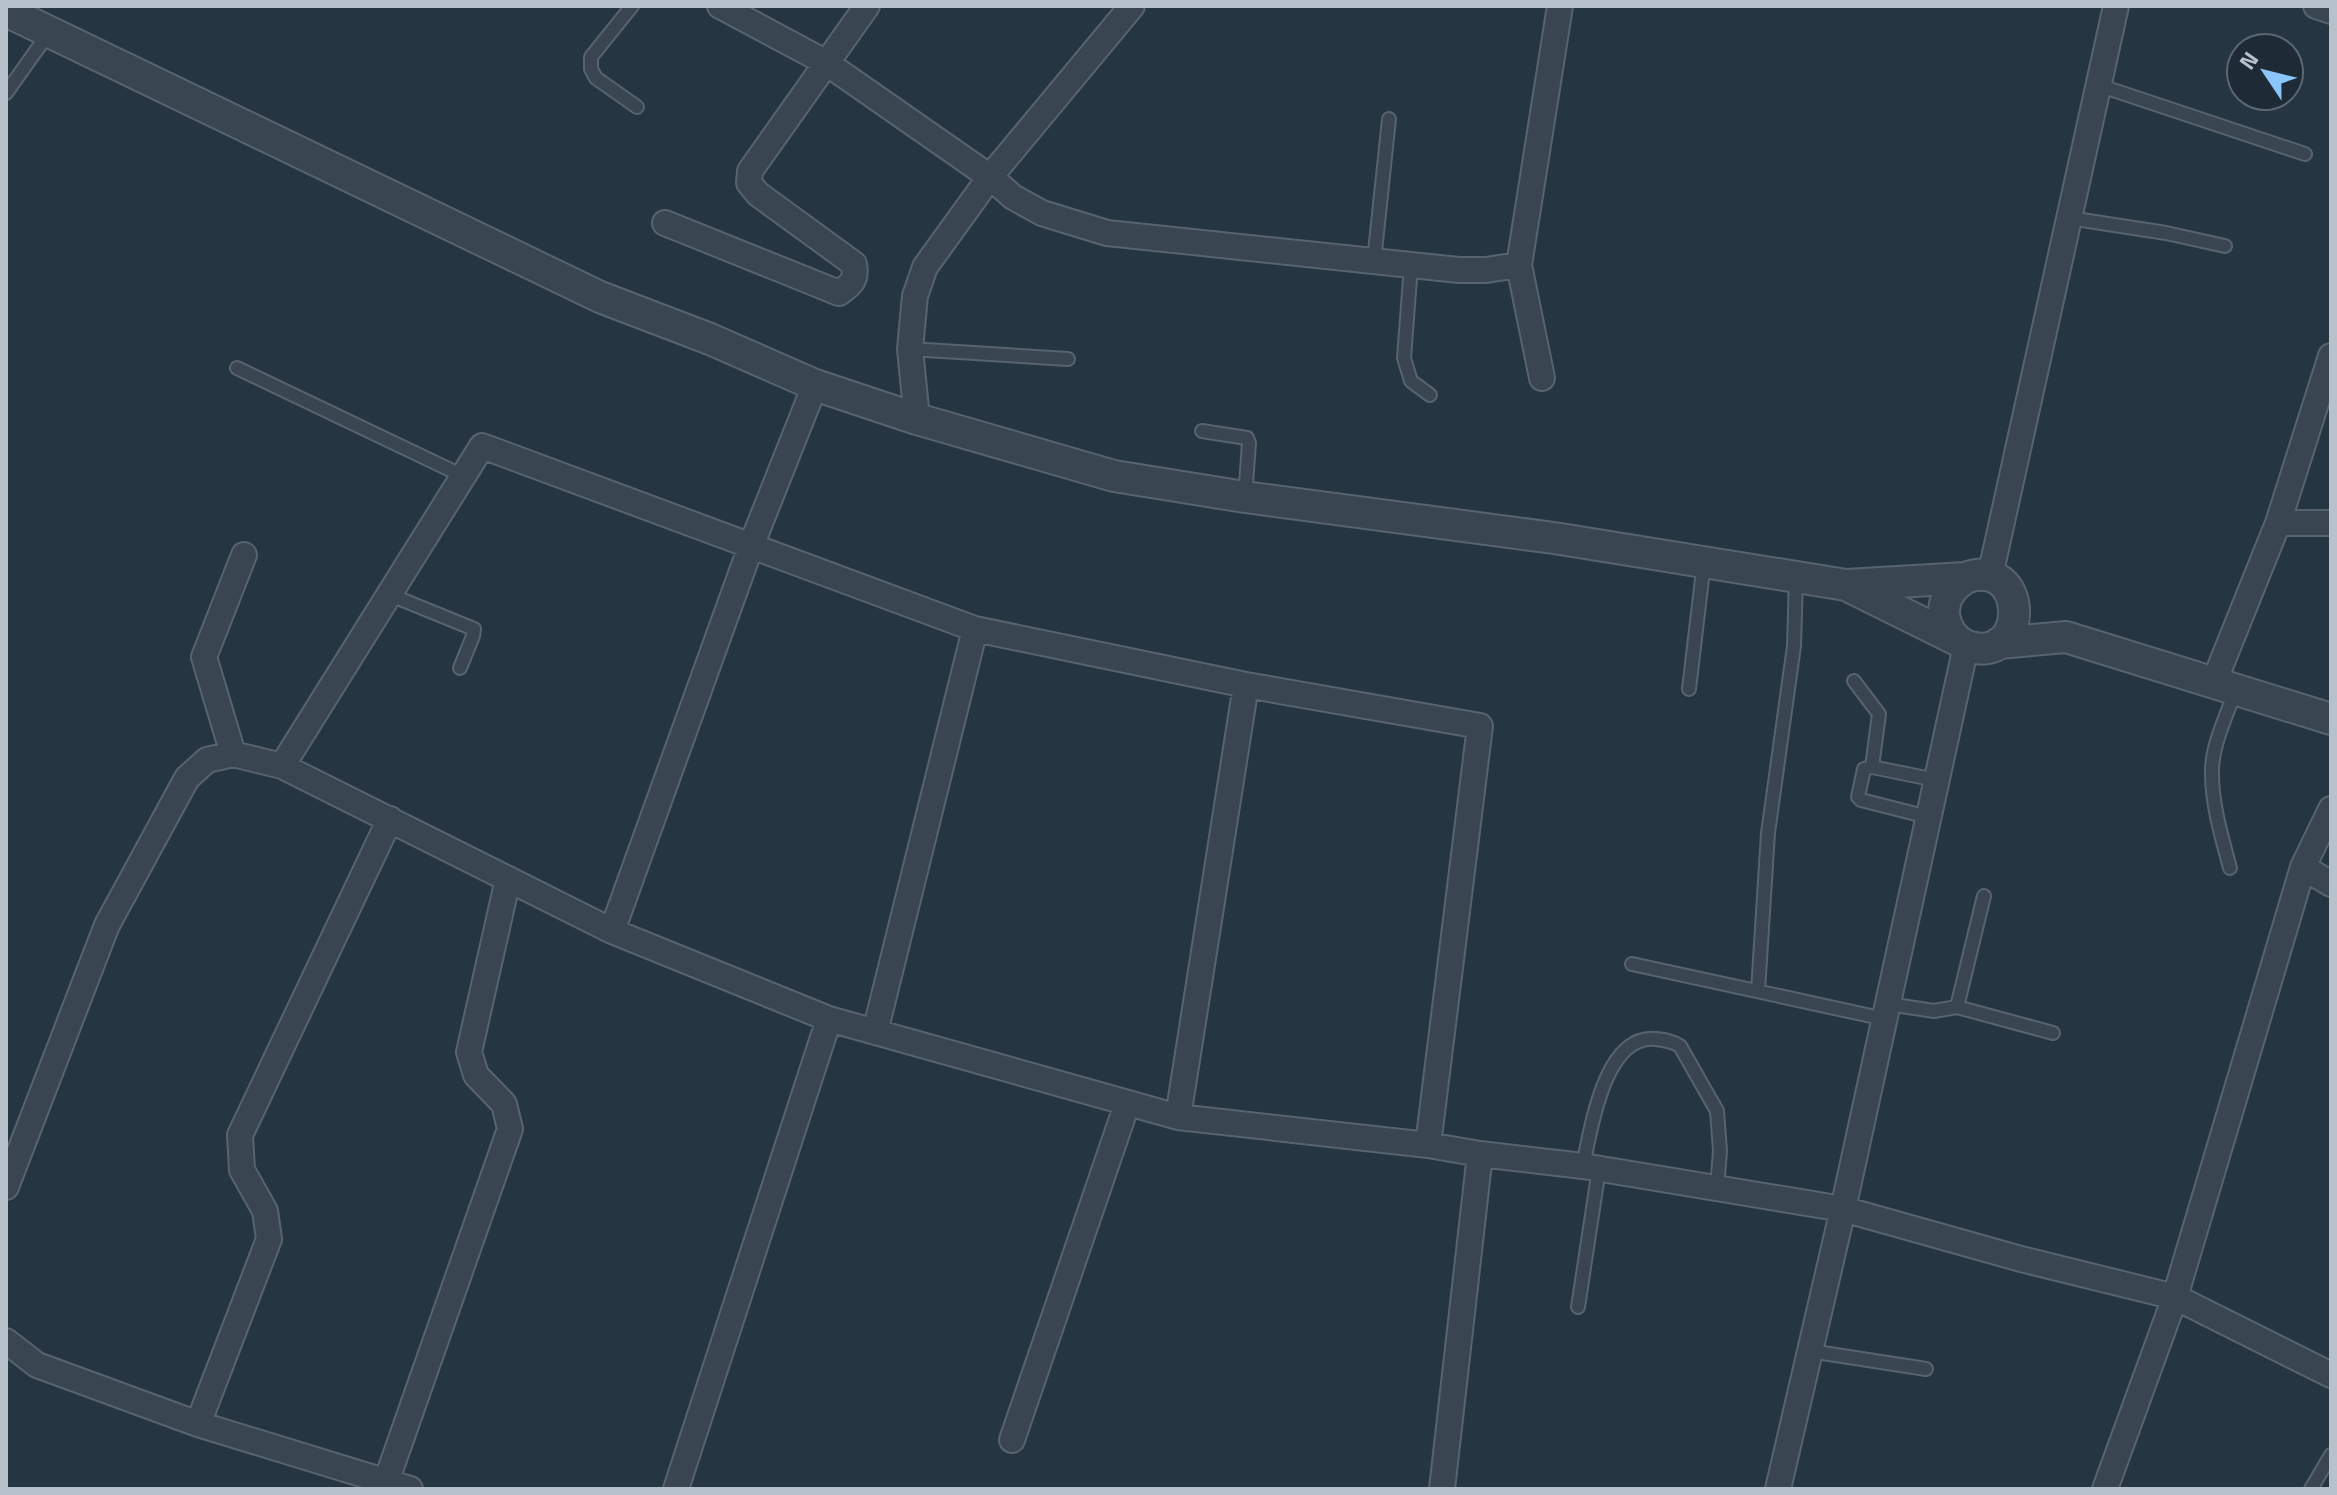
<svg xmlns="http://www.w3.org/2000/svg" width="2337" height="1495" viewBox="0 0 2337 1495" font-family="'Titillium Web',sans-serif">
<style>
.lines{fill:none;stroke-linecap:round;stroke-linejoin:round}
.service-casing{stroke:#57646e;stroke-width:16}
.minor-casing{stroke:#57646e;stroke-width:28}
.tertiary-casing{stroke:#57646e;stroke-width:34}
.service{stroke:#394651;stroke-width:12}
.minor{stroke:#394651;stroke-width:24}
.tertiary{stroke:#394651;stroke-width:30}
</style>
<rect width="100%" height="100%" fill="#253541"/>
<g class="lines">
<g class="service-casing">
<path id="service" d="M632,6L591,57V69L596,78L637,107
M2098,85L2305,154
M6,93L48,34
M2069,218L2166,233L2225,246
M1374,261L1389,119
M1411,265L1404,358L1411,381L1430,395
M910,349L1068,359
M237,368L463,476
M1202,431L1247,438L1249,443L1245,497
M388,594L474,629L473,636L460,668
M1854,681L1879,714L1872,767
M1689,689L1704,562
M1928,817L1861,800L1858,797L1864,769L1872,767L1936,780
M2230,868C2222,838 2212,805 2212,774C2211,746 2227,715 2236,689
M1632,964L1885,1019
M1758,991L1768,833L1794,646L1796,577
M1888,1004L1934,1011L1957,1007L2053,1033
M1957,1007L1984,896
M1583,1166C1591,1129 1604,1034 1656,1039C1665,1040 1672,1041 1680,1046L1717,1111L1720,1151L1717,1188
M1578,1307L1599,1169
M1810,1351L1926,1369
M2311,1489L2331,1455"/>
</g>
<g class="minor-casing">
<path id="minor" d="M720,6L825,62L990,177L1013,197L1042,213L1107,233L1459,270H1486L1519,265L1560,6
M2316,6L2331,11
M665,223L839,293C851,285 857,280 854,264L758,194L749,183L750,171L867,6
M1519,265L1542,378
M917,419L910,349L915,296L925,267L990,177L1132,6
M2278,523L2331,356
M1990,576L2116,6
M2214,682L2278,523H2331
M233,754L204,657L244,555
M282,766L482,446L975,629L1246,685L1480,726L1428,1145
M2303,867L2331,884
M612,931L751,546L815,385
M875,1032L975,629
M1178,1117L1246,685
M6,1187L107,925L187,778L207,760L233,754L282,766L612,931L829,1019L1178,1117L1428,1145L1480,1154L1583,1166L1843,1209L2021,1259L2175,1297L2331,1375
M6,1341L37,1365L198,1424L410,1489
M198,1424L269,1239L265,1211L242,1170L240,1135L390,819
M1012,1440L1127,1104
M382,1489L386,1482L510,1129L504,1104L476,1075L469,1052L508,879
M676,1489L829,1019
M1442,1489L1480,1154
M1778,1489L1843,1209L1966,646
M2105,1489L2175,1297L2303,867L2331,809"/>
</g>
<g class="tertiary-casing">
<path id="tertiary" d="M6,11L600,297L710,339L815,385L917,419L1114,476L1245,497L1554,538L1846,585L1965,578C2028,555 2031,663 1970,647C1947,640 1936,611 1951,591C1954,586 1960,582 1965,578
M1848,586L1955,639
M1999,643L2066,637L2331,719"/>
</g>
<use href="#service" class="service"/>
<use href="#minor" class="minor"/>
<use href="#tertiary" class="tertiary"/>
</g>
<rect width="2337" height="1495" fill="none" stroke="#b6c1cb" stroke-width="16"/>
<g transform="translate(2265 72) rotate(305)"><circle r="38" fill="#1e2b36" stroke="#5b6772" stroke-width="2"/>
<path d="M0-6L14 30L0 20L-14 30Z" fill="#8bc6fb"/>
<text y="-12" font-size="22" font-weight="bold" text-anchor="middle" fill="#b6c1cb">N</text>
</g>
</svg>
